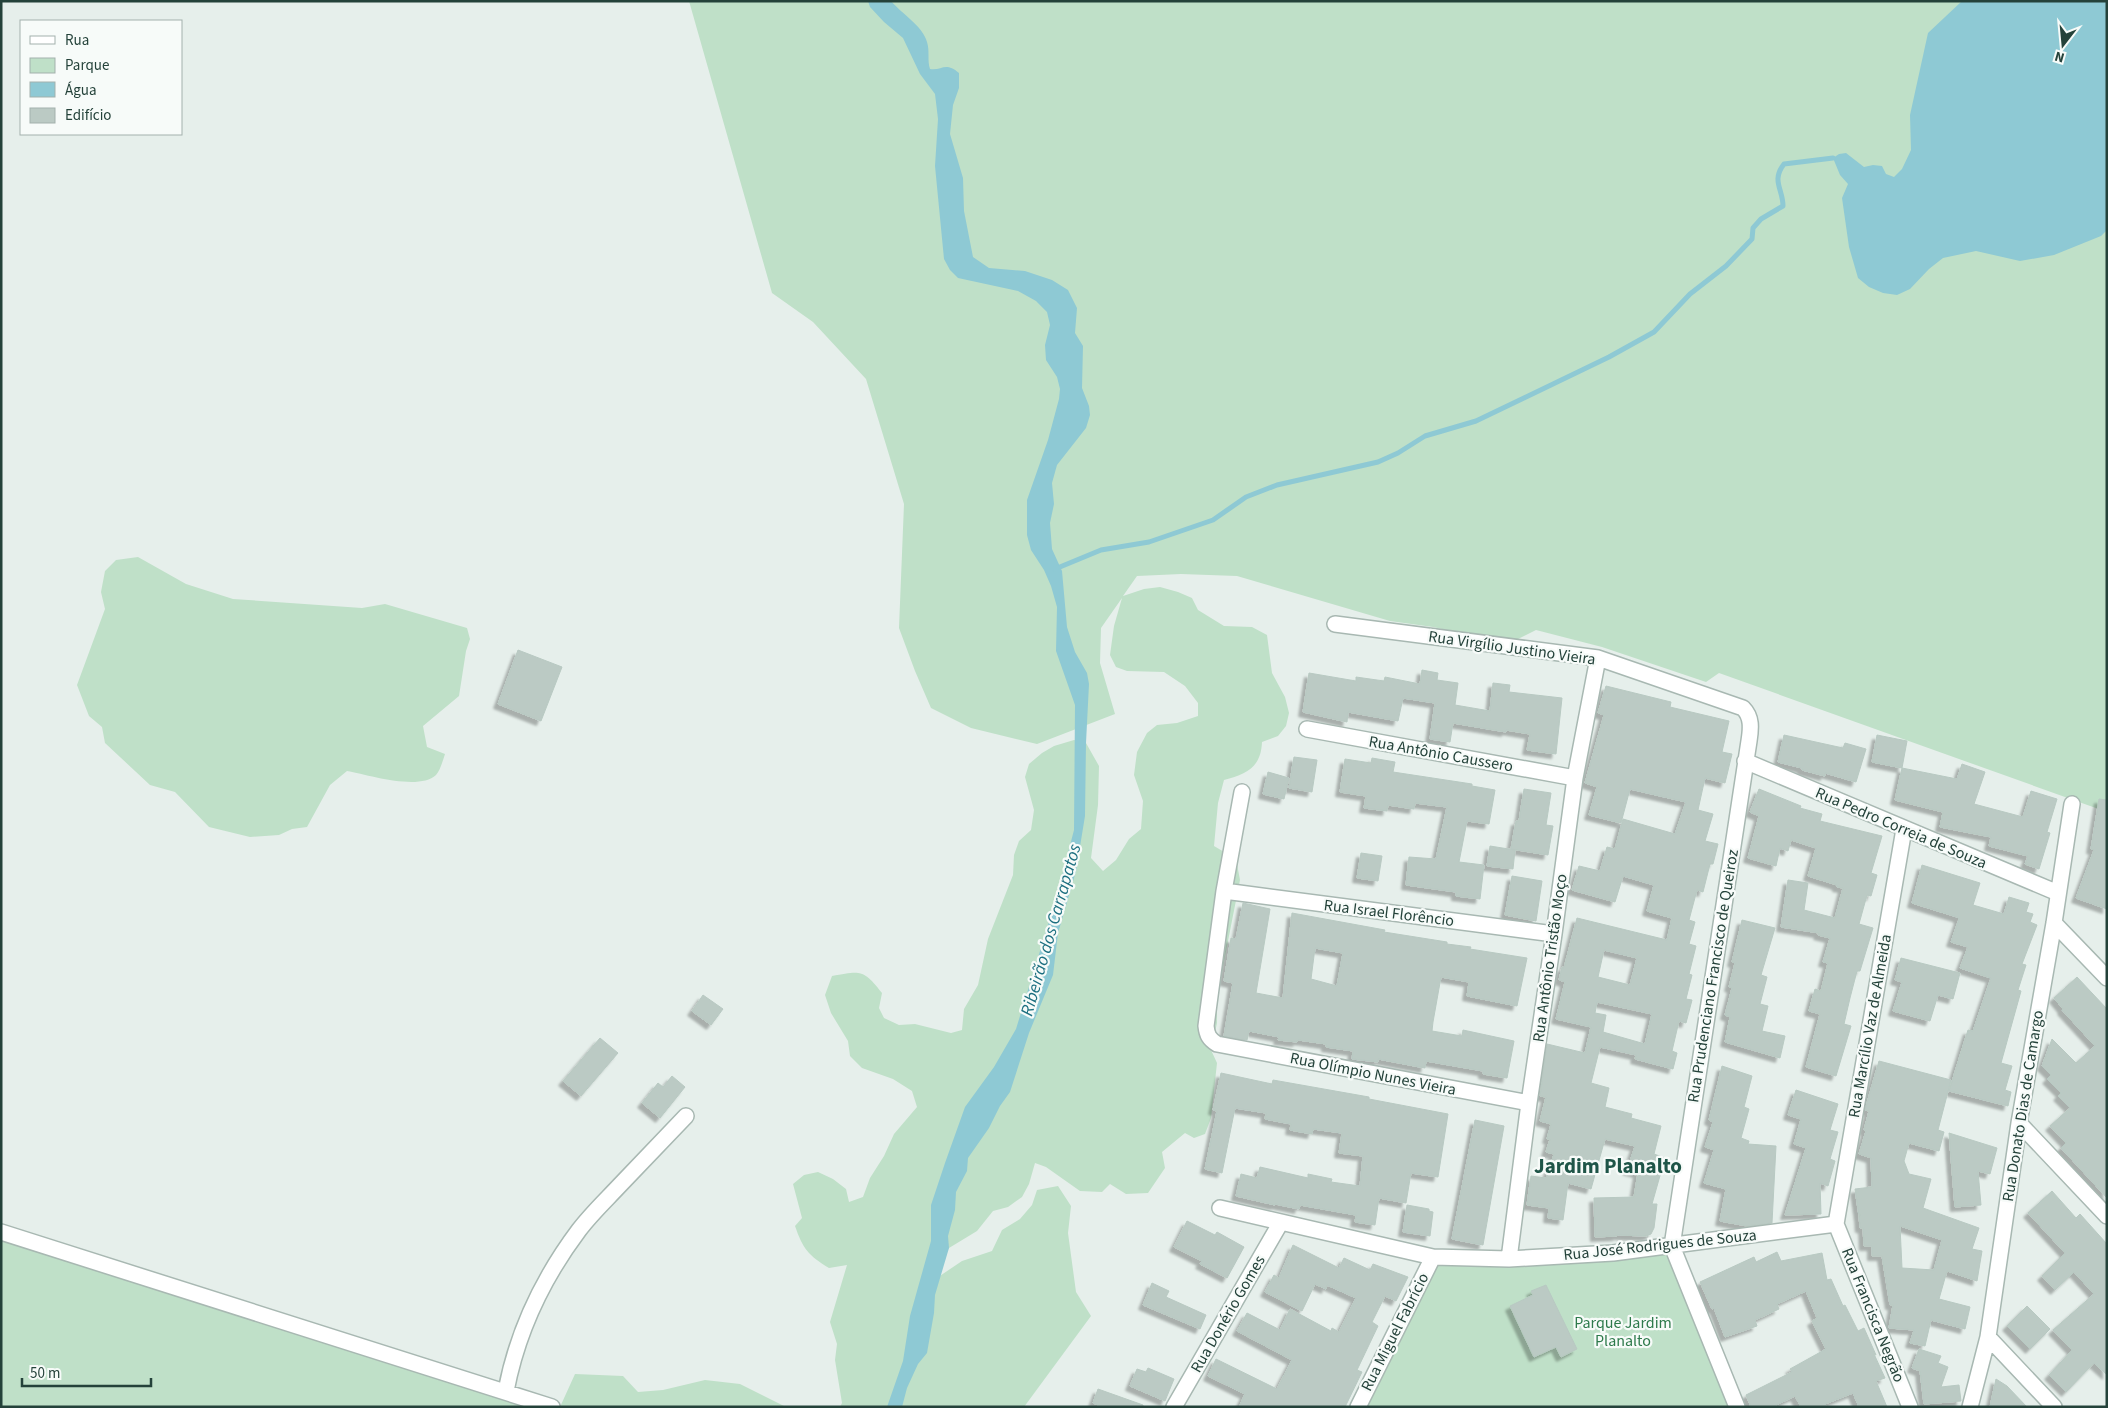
<svg xmlns="http://www.w3.org/2000/svg" width="2108" height="1408" font-family="'Source Sans 3',sans-serif">
<style>
.green{fill:#bfe0c8}
.water{fill:#8ec9d4}
.lines{fill:none;stroke-linecap:round;stroke-linejoin:round}
.stream{stroke:#8ec9d4;stroke-width:5}
.building{fill:#bbcac4;stroke:#b8c9c2;fill-rule:evenodd;filter:url(#shadow)}
.minor-casing{stroke:#a8b8b2;stroke-width:18}
.minor{stroke:#fff;stroke-width:15}
.labels{text-anchor:middle;dominant-baseline:central;stroke-width:4.5;stroke-linejoin:round;paint-order:stroke}
.street-label{font-size:16px;fill:#24423a;stroke:#f7fbf9}
.park-label{font-size:16px;fill:#2d7a4b;stroke:#f7fbf9}
.water-label{font-size:18px;font-style:italic;fill:#1c6f80;stroke:#f7fbf9}
.district-label{font-size:21px;font-weight:bold;fill:#1f5548;stroke:#f7fbf9}
</style>
<defs>
<filter id="shadow"><feDropShadow dx="-4.5" dy="4.5" stdDeviation="1" flood-color="#0004"/></filter>
</defs>
<rect width="100%" height="100%" fill="#e6efeb"/>
<!-- green -->
<path class="green" d="M689,1H2107V812L1719,673L1706,682L1602,647L1536,630L1518,639L1497,641L1433,627L1390,621L1237,576L1181,574L1137,576L1123,596L1144,589L1160,587L1178,592L1192,598L1198,610L1224,626L1252,627L1267,635L1272,673L1285,697L1289,713L1286,726L1278,736L1262,742C1261,768 1246,774 1224,780L1218,803L1214,846L1236,859L1240,880L1217,997V1023L1211,1050L1217,1063L1211,1118L1205,1134L1194,1138L1185,1133L1162,1152L1165,1168L1148,1193L1126,1194L1110,1184L1102,1192L1080,1191L1046,1167L1035,1163L1029,1184L1022,1197L1008,1207L993,1211L977,1231L949,1248L919,1290L962,1261L992,1251L1002,1230L1020,1219L1032,1205L1037,1190L1058,1186L1071,1206L1068,1233L1076,1292L1091,1316L1024,1407H840L842,1403L835,1360L837,1344L830,1322L847,1265L829,1268C808,1255 803,1249 795,1226L802,1218L793,1184L804,1175L818,1172L833,1179L846,1189L849,1202L863,1197L870,1178L884,1156L894,1134L917,1107L912,1091L893,1079L862,1068L850,1056L848,1041L831,1013L825,995L832,976C861,971 863,969 882,993L879,1008L884,1018L899,1025L915,1024L951,1033L962,1030L964,1009L978,985L988,939L1013,875L1014,855L1019,841L1031,830L1034,810L1025,777L1029,764L1042,753L1054,746L1074,740L1086,743L1099,766L1098,805L1091,858L1103,871L1116,860L1129,839L1141,829L1143,801L1134,775L1137,752L1147,733L1157,725L1177,723L1198,716V703L1185,686L1164,672L1127,671L1116,667L1110,655L1114,626L1122,598L1101,628L1100,663L1115,714L1037,744L971,728L931,708L915,671L899,628L904,504L866,379L813,322L772,293Z
M138,557L186,584L233,599L362,608L385,604L467,628L470,639L466,651L459,696L423,726L427,747L445,754C443,760 440,771 436,775C419,791 369,775 347,771L330,785L307,827L292,829L279,835L250,837L209,827L175,792L150,785L105,743L102,727L89,716L77,685L105,609L101,592L105,571L116,560Z
M1,1240L86,1265L525,1407H1Z
M1669,1250L1734,1407H1363L1435,1262Z
M575,1374L623,1376L638,1392L663,1390L705,1380L740,1384L786,1407H560Z"/>
<!-- water -->
<path class="water" d="M868,1H891C902,14 923,26 927,42C930,51 927,60 930,69C942,71 945,61 959,73V88L953,105L950,134L963,178L964,211L973,257L989,268L1025,271L1052,280L1068,290L1077,308L1075,333L1083,346L1082,388L1089,406L1090,415L1086,428L1057,465L1052,483L1054,504L1050,523L1052,549L1062,571L1067,627L1075,652L1087,673L1089,684L1086,743L1085,816L1076,871L1058,933L1053,975L1029,1033L1010,1092L1000,1106L989,1128L968,1158L967,1171L956,1192L955,1210L948,1236L949,1248L935,1295L934,1313L927,1353L918,1364L907,1388L902,1407H887L903,1361L910,1316L931,1241V1205L945,1163L965,1107L994,1067L1016,1029L1056,899L1074,830L1075,705L1056,651L1057,607L1051,586L1044,570L1031,550L1027,535V500L1048,440L1059,399L1060,389L1057,377L1046,360L1045,345L1050,325L1047,312L1036,301L1018,291L958,278L950,270L944,259L935,166L938,119L935,94L920,74L903,38L884,22L870,7Z
M1962,1H2107V230L2101,236L2054,255L2020,261L1976,251L1943,258L1929,269L1910,289L1897,295L1883,293L1869,287L1858,278L1849,247L1842,198L1848,184L1840,175L1833,158L1839,154L1846,153L1864,167L1873,165L1882,166L1886,174L1894,177L1902,169L1911,150L1910,115L1928,33Z"/>
<g class="lines">
<!-- stream -->
<path class="stream" d="M1055,569L1101,550L1149,542L1213,520L1246,497L1277,485L1378,462L1398,453L1425,436L1476,421L1609,357L1654,332L1690,294L1726,266L1752,239L1753,228L1761,219L1783,206C1783,189 1771,181 1784,164L1833,158"/>
</g>
<!-- building -->
<path class="building" d="M518,650L562,667L541,721L498,704Z
M1422,670L1438,673L1437,680L1458,683L1455,705L1490,711L1493,683L1510,685L1509,692L1562,698L1556,754L1527,750L1530,734L1506,730V732L1453,723L1450,742L1430,739L1435,703L1403,698L1398,721L1348,712L1347,722L1303,712L1309,673L1356,681V677L1384,681L1385,677L1420,684Z
M1606,686L1671,702L1670,707L1729,721L1722,752L1732,754L1725,783L1705,778L1698,810L1713,814L1705,841L1718,844L1713,864H1710L1703,892L1697,890L1689,920L1695,922L1689,944L1696,946L1689,974L1692,975L1686,999L1692,1000L1686,1023L1679,1021L1672,1051L1677,1053L1673,1069L1635,1059L1636,1055L1600,1047L1591,1083L1609,1088L1605,1107L1632,1114L1631,1118L1661,1126L1654,1154L1665,1158L1652,1204H1657L1654,1228L1651,1234L1646,1236L1617,1235V1236L1595,1237L1594,1198L1634,1197L1638,1173L1627,1170L1635,1146L1605,1139L1591,1189L1568,1183L1563,1220L1548,1218L1549,1208L1527,1205L1531,1176L1546,1178L1554,1154L1546,1152L1550,1139H1547L1551,1124L1540,1121L1546,1097L1540,1096L1547,1044L1585,1053L1591,1027L1556,1019L1565,982L1559,980L1562,967L1564,968L1577,918L1667,940L1672,918L1647,911L1654,885L1623,876L1615,902L1572,890L1579,866L1600,871L1607,847L1615,849L1623,819L1675,834L1686,802L1630,789L1621,823L1589,815L1597,787L1585,783L1604,715L1598,713ZM1604,950L1637,958L1630,985L1598,977ZM1597,1002L1652,1014L1645,1044L1603,1032L1606,1015L1595,1013Z
M1784,735L1843,748L1845,743L1866,749L1856,782L1825,773V776L1802,770V768L1778,762Z
M1877,735L1907,741L1902,768L1872,762Z
M1294,757L1317,760L1312,792L1289,788Z
M1372,758L1395,762L1393,772L1472,784V786L1495,790L1489,824L1467,821L1459,862L1484,865L1480,899L1456,896V892L1406,885L1409,857L1436,859L1447,807L1415,803L1414,809L1388,805L1387,811L1364,808L1366,796L1340,792L1345,759L1371,763Z
M1962,764L1985,772L1974,804L2023,817L2031,791L2057,799L2047,832L2050,833L2039,869L2025,864L2028,856L1989,846L1991,837L1940,827L1943,812L1895,800L1902,768L1957,779Z
M1268,772L1289,778L1284,799L1263,794Z
M1524,789L1551,793L1546,825L1553,826L1548,855L1511,849L1516,821H1519Z
M1759,789L1801,806L1800,808L1822,814L1820,821L1882,836L1871,873L1877,875L1871,896L1867,895L1859,924L1873,928L1860,971H1857L1850,998L1844,1024L1851,1026L1836,1076L1806,1067L1820,1014L1809,1011L1815,989L1821,991L1828,963L1823,962L1830,938L1818,935L1819,933L1781,927L1788,880L1808,883L1804,910L1835,918L1843,888L1837,887V885L1808,876L1816,848L1791,840L1788,851L1780,848L1776,866L1748,858L1759,816L1750,812Z
M2099,799L2107,800V909L2076,898L2094,850L2091,849Z
M1490,846L1515,850L1513,869L1487,866Z
M1361,853L1382,856L1378,881L1357,878Z
M1922,865L1980,883L1973,905L2004,914L2009,897L2029,903L2026,912L2033,914L2030,922L2037,925L2022,964L2026,965L2018,990L2021,991L2001,1063L2012,1066L2005,1090L2011,1092L2008,1106L1949,1091L1968,1030L1973,1031L1991,978L1960,968L1968,947L1951,942L1959,919L1957,917L1912,903Z
M1512,876L1542,881L1536,921L1505,915Z
M1243,903L1270,909L1256,993L1283,998L1292,913L1385,930L1384,932L1447,942V944L1471,947L1470,949L1527,958L1517,1006L1467,996L1469,982L1441,977L1433,1022L1432,1031L1462,1036L1463,1030L1514,1041L1507,1078L1483,1074V1071L1426,1061L1425,1068L1378,1059V1062L1352,1059L1353,1051L1326,1047V1044L1298,1040L1297,1042L1278,1040L1279,1037L1249,1031L1247,1040L1224,1036L1233,983L1224,981L1231,938L1236,939ZM1315,948L1343,953L1337,986L1311,979Z
M1742,920L1775,928L1761,975L1767,977L1760,1004L1768,1006L1762,1031L1785,1036L1780,1058L1725,1042L1730,1017L1725,1015L1732,988L1729,987L1735,963L1732,962Z
M1901,958L1960,973L1953,999L1938,995L1930,1021L1893,1011L1902,982L1895,980Z
M2077,977L2107,1009V1198L2061,1148L2066,1143L2050,1126L2070,1108L2058,1096L2061,1093L2047,1079L2051,1075L2042,1066L2052,1039L2076,1063L2095,1046L2062,1010L2063,1009L2054,998Z
M703,995L723,1009L711,1025L692,1011Z
M600,1038L618,1053L581,1096L563,1081Z
M1879,1061L1951,1080L1938,1130L1944,1132L1939,1151L1909,1143L1904,1161L1909,1174L1931,1179L1923,1208L1979,1228L1972,1249L1982,1251L1977,1281L1947,1271L1939,1299L1970,1307L1965,1329L1931,1320L1925,1346L1910,1343L1914,1330L1889,1328L1893,1305H1890L1882,1256H1872V1246H1864L1863,1228H1860L1859,1216L1861,1215L1859,1216L1855,1189L1872,1187L1871,1158L1859,1154L1866,1131L1864,1130L1869,1111L1865,1110ZM1900,1226L1942,1240L1934,1270L1902,1268Z
M1722,1066L1752,1076L1744,1107L1749,1109L1741,1138L1749,1141L1748,1144L1776,1146L1772,1223L1747,1226L1720,1221L1726,1189L1704,1183L1714,1150L1705,1147L1713,1122L1709,1120Z
M1221,1073L1272,1084L1273,1080L1369,1097V1099L1448,1114L1438,1177L1411,1173L1406,1203L1379,1198L1375,1225L1355,1222L1356,1215L1300,1205L1299,1209L1275,1204V1205L1236,1196L1241,1174L1257,1178L1260,1167L1308,1178V1174L1332,1179L1331,1182L1360,1186L1363,1156L1339,1153L1342,1133L1313,1129L1312,1134L1290,1130L1291,1124L1265,1119L1266,1113L1235,1108L1222,1173L1205,1169L1217,1111L1213,1110Z
M672,1076L685,1087L660,1118L642,1103L658,1083L663,1087Z
M1796,1090L1838,1104L1830,1130L1838,1132L1830,1159L1835,1161L1828,1186L1820,1183L1821,1214L1785,1215L1806,1148L1794,1144L1801,1119L1788,1115Z
M1475,1120L1504,1126L1483,1245L1452,1239Z
M1949,1133L1997,1148L1990,1174L1978,1171L1981,1205L1955,1207Z
M2052,1191L2076,1218L2080,1214L2107,1244V1375L2094,1363L2066,1392L2049,1375L2072,1350L2053,1330L2094,1294L2074,1272L2055,1290L2042,1276L2065,1253L2028,1213Z
M1407,1205L1429,1209V1211L1433,1212L1430,1236L1403,1232Z
M1187,1221L1215,1235L1217,1232L1244,1247L1227,1278L1200,1264L1202,1261L1174,1247Z
M1293,1245L1339,1268L1344,1258L1370,1270L1373,1264L1408,1277L1396,1301L1385,1296L1372,1322L1378,1326L1357,1370L1362,1372L1345,1407H1239L1245,1394L1208,1376L1216,1359L1277,1389L1292,1360L1237,1331L1247,1313L1280,1330L1290,1309L1331,1331L1332,1328L1339,1332L1356,1298L1327,1285L1326,1289L1315,1284L1302,1311L1265,1292L1274,1275L1279,1278Z
M1777,1252L1781,1261L1822,1253L1827,1280L1831,1279L1843,1306L1845,1305L1858,1331L1864,1328L1876,1355L1874,1354L1885,1378L1876,1381L1887,1407H1859L1853,1393L1825,1404L1827,1407H1801L1795,1396L1772,1407H1751L1746,1395L1792,1372L1790,1369L1826,1349L1812,1321L1817,1318L1806,1291L1777,1304L1779,1309L1755,1320L1757,1326L1725,1337L1714,1308L1712,1309L1700,1282L1754,1257L1756,1262Z
M1152,1283L1169,1291L1166,1297L1206,1315L1200,1329L1143,1305Z
M1546,1285L1577,1349L1561,1357L1556,1347L1534,1357L1510,1306L1533,1295L1531,1291Z
M2027,1306L2050,1329L2030,1349L2007,1326Z
M1919,1349L1941,1356L1938,1363L1948,1367L1941,1387L1959,1385L1961,1401L1924,1404L1920,1371L1912,1368Z
M1148,1368L1174,1379L1165,1401L1130,1386L1137,1369L1146,1372Z
M1996,1379L2007,1386L2027,1407H1990Z
M1098,1389L1143,1405V1407H1103L1093,1403Z"/>
<g class="lines">
<!-- minor casing -->
<g class="minor-casing">
<path id="minor" d="M1335,624L1598,658L1743,708C1752,717 1751,728 1749,741L1672,1246L1737,1407
M1307,729L1575,778
M1745,761L2058,893
M1242,792L1224,891L1206,1026C1207,1035 1209,1039 1217,1044L1529,1103
M1224,891L1554,934
M2054,923L2107,978
M2019,1123L2107,1216
M1220,1208L1433,1257L1509,1259L1613,1253L1836,1224
M1836,1224L1904,829
M1836,1224L1910,1407
M1,1232L552,1407
M1509,1259L1529,1103L1554,934L1575,778L1598,658
M1988,1337L2054,1407
M506,1391C517,1333 543,1278 579,1230C591,1214 606,1200 620,1185C642,1162 664,1139 686,1116
M1174,1407L1281,1222
M1358,1407L1433,1257
M1970,1407L1988,1337L2019,1123L2054,923L2072,804"/>
</g>
<!-- minor -->
<use href="#minor" class="minor"/>
</g>
<g class="labels">
<!-- street labels -->
<g class="street-label">
<text transform="translate(1512 648) rotate(8)">Rua Virgílio Justino Vieira</text>
<text transform="translate(1441 754) rotate(10)">Rua Antônio Caussero</text>
<text transform="translate(1901 828) rotate(23)">Rua Pedro Correia de Souza</text>
<text transform="translate(1389 913) rotate(7)">Rua Israel Florêncio</text>
<text transform="translate(1550 958) rotate(-82)">Rua Antônio Tristão Moço</text>
<text transform="translate(1713 976) rotate(-81)">Rua Prudenciano Francisco de Queiroz</text>
<text transform="translate(1870 1026) rotate(-80)">Rua Marcílio Vaz de Almeida</text>
<text transform="translate(1373 1074) rotate(11)">Rua Olímpio Nunes Vieira</text>
<text transform="translate(2023 1106) rotate(-81)">Rua Donato Dias de Camargo</text>
<text transform="translate(1660 1245) rotate(-6)">Rua José Rodrigues de Souza</text>
<text transform="translate(1228 1314) rotate(-60)">Rua Donério Gomes</text>
<text transform="translate(1873 1315) rotate(68)">Rua Francisca Negrão</text>
<text transform="translate(1395 1332) rotate(-63)">Rua Miguel Fabrício</text>
</g>
<!-- park labels -->
<g class="park-label">
<text x="1623" y="1323">Parque Jardim<tspan x="1623" dy="18">Planalto</tspan></text>
</g>
<!-- water labels -->
<g class="water-label">
<text transform="translate(1051 930) rotate(-74)">Ribeirão dos Carrapatos</text>
</g>
<!-- district labels -->
<g class="district-label">
<text x="1608" y="1166">Jardim Planalto</text>
</g>
</g>
<!-- border -->
<rect width="2108" height="1408" fill="none" stroke="#24423a" stroke-width="5"/>
<!-- legend -->
<rect x="20" y="20" width="162" height="115" fill="#f7fbf9" stroke="#a3b1ad"/>
<rect x="30" y="36" width="25" height="8" fill="#ffffff" stroke="#a3b1ad"/>
<text x="65" y="45" font-size="15" fill="#24423a">Rua</text>
<rect x="30" y="58" width="25" height="15" fill="#bfe0c8" stroke="#a3b1ad"/>
<text x="65" y="70" font-size="15" fill="#24423a">Parque</text>
<rect x="30" y="82" width="25" height="15" fill="#8ec9d4" stroke="#a3b1ad"/>
<text x="65" y="95" font-size="15" fill="#24423a">Água</text>
<rect x="30" y="108" width="25" height="15" fill="#bbcac4" stroke="#a3b1ad"/>
<text x="65" y="120" font-size="15" fill="#24423a">Edifício</text>
<!-- north arrow -->
<g transform="translate(2063 45) rotate(196)" stroke="#f7fbf9" stroke-width="4" paint-order="stroke">
<path d="M0-4L9 19L0 12L-9 19Z" fill="#24423a"/>
<text y="-8" font-size="14" font-weight="bold" text-anchor="middle" fill="#24423a">N</text>
</g>
<!-- scale -->
<path d="M22 1378v8h129v-8" fill="none" stroke="#24423a" stroke-width="2.5"/>
<text x="30" y="1378" font-size="15" fill="#24423a" stroke="#f7fbf9" stroke-width="4" paint-order="stroke">50 m</text>
</svg>
